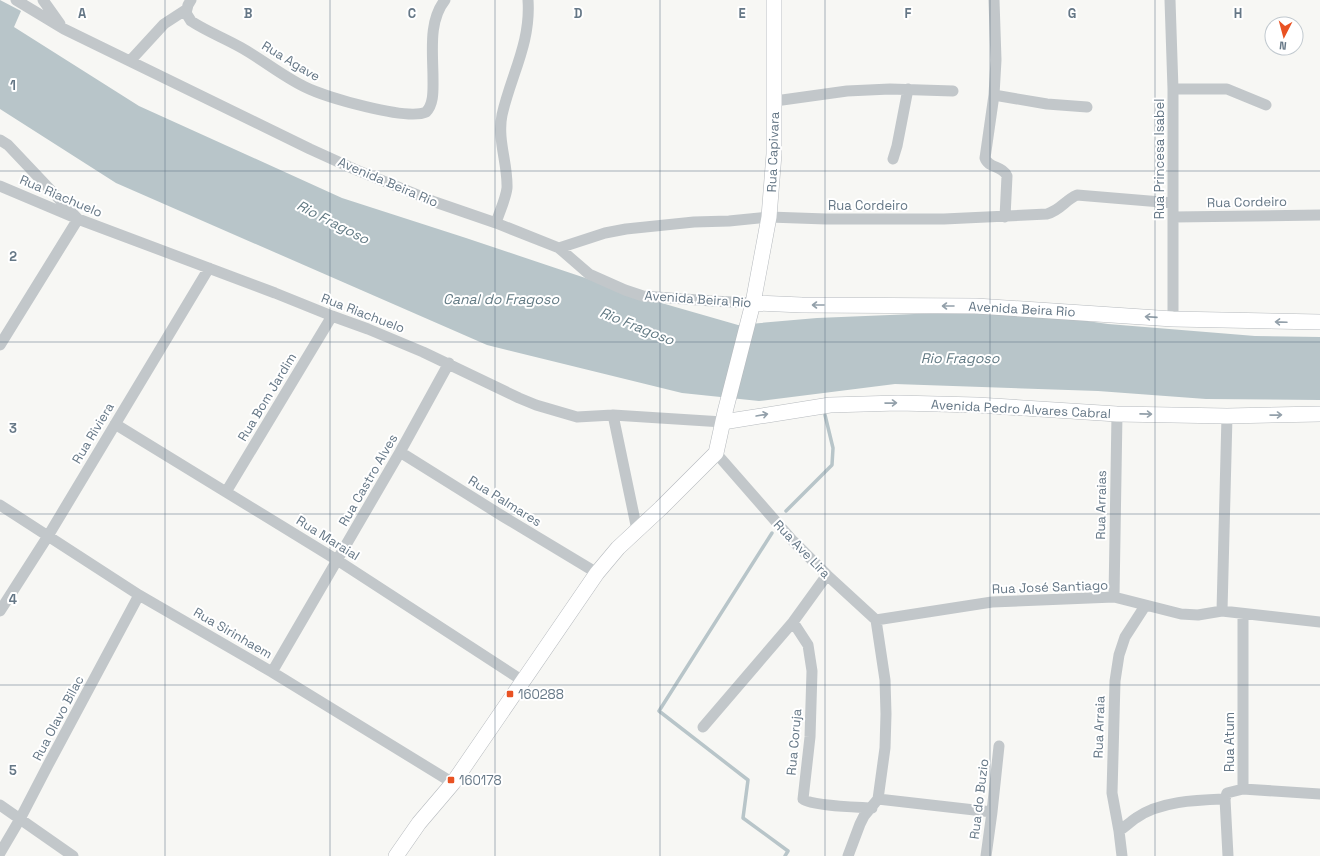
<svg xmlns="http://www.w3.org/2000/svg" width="1320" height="856" font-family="'Space Grotesk',sans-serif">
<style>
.water{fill:#b8c5c9}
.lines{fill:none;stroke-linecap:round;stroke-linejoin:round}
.stream{stroke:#b8c5c9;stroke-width:3.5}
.major-casing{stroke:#b6babe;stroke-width:16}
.minor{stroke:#c2c7ca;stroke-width:11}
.major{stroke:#fff;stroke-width:15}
.oneway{stroke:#93a0aa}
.grid{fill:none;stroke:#657786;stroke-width:1;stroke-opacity:0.55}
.poi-dot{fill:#e95223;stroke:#fff;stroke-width:1.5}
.labels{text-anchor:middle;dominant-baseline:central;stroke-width:4;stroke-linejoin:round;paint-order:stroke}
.street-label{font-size:13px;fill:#657786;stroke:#fff}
.poi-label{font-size:13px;fill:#657786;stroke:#fff;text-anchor:start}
.water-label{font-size:14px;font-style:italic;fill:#617983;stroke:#fff}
.grid-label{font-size:13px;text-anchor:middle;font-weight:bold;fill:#657786;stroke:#fff;stroke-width:4;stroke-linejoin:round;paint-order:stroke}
</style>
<rect width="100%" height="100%" fill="#f7f7f4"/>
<!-- water -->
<path class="water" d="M0,0L21,11L14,27L139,106L342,198L466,238L651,300L738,325L817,318L1011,310L1108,324L1255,336L1320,337V400L1206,399L1098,391L895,384L759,401L682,393L487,345L116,183L0,109Z"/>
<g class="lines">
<!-- stream -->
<path class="stream" d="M786,511L832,465L833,448L825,415
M772,533L659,711L748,780L743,818L788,851L785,856"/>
<!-- major casing -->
<g class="major-casing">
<path id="major" d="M753,303L802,305L976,306L1173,319L1320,322
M723,422L830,405L898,403L977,405L1117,414L1227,416L1320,414
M396,856L419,823L453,783L597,573L618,548L661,508L716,453L725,412L753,303L769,217L774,154V0"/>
</g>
<!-- minor -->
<path class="minor" d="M16,0L64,29L310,149L354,169L435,202L496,223L559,248L589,274L625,290L643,296L712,301L753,303
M43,0L60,24
M191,0L188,5L186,13L191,21C206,31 224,38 240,47C262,59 282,76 305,87C325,97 407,121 426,112C434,104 433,90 433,79C433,53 428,21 445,0
M994,0L996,60L994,95L985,158C988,168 1003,166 1007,176L1005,217
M1170,0L1173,89V319
M130,61L164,24L187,9
M1173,89H1227L1266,105
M994,95L1047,104L1087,107
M775,101L847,91L890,89L953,91
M0,140L8,145L78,219L0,345
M893,159L897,146L908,89
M0,186L78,219L275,293L332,316L368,329L423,352L519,398L536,405L577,417L613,415L723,422
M1174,217L1320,215
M496,223C499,213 506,198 507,188C508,164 497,140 502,115C511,75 531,43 528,0
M559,248L605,233L626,229L694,222L729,221L769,217L826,219H944L1047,214C1061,210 1065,200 1077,195L1173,203
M613,415L637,530
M115,424L337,560L523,681
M400,452L504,517L597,573
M716,453L793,541L827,575L876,620L885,680L886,714L885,748L878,799L864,816L860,824L848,856
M226,492L332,316
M0,505L139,595L272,672L453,783
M1114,597L1117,414
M0,611L48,536L209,268
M1222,611L1227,416
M1243,614V789
M876,620L992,602L1114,597L1181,614L1198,615L1222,611L1320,622
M793,622L808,645L812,671L810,737L803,799C812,806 858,807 872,808
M272,672L400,452L449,363
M703,727L793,622L827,575
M878,799L992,812
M0,805L73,856
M1119,831C1125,827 1130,822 1136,818C1160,801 1197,800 1225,799
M0,853L20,819L48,765L139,595
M986,856L992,812L999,746
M1122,856L1119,831L1112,793L1115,681L1119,655L1125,637L1145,606
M1228,856L1225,799L1227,793L1243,789L1320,794"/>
<!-- major -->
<use href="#major" class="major"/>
</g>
<!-- one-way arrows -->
<defs><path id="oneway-shaft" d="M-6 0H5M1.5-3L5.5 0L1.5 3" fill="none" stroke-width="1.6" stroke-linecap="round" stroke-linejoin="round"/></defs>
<g class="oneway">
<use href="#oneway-shaft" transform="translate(818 305) rotate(-180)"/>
<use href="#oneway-shaft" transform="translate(948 306) rotate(-180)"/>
<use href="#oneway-shaft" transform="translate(1151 317) rotate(-176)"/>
<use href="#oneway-shaft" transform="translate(1281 322) rotate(-178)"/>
<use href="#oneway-shaft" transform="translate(891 403) rotate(-1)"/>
<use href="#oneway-shaft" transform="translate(1146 414) rotate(1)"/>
<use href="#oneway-shaft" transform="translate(762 415) rotate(-10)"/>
<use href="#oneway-shaft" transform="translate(1276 415) rotate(-1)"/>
</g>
<!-- grid -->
<path class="grid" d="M165,0V856M330,0V856M495,0V856M660,0V856M825,0V856M990,0V856M1155,0V856M0,171H1320M0,342H1320M0,514H1320M0,685H1320"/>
<!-- markers -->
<g class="poi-dot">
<rect x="506" y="690" width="8" height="8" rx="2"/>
<rect x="447" y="776" width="8" height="8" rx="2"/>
</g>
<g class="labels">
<!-- street labels -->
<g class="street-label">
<text transform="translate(291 61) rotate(31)">Rua Agave</text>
<text transform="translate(773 152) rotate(-88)">Rua Capivara</text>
<text transform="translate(1159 159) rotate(-90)">Rua Princesa Isabel</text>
<text transform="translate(388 182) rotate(23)">Avenida Beira Rio</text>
<text transform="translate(61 196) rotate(23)">Rua Riachuelo</text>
<text transform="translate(1247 202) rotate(-1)">Rua Cordeiro</text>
<text x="868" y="205">Rua Cordeiro</text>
<text transform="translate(698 299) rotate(4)">Avenida Beira Rio</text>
<text transform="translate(1022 309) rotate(3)">Avenida Beira Rio</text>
<text transform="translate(363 313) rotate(21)">Rua Riachuelo</text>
<text transform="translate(267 397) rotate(-59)">Rua Bom Jardim</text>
<text transform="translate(1021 409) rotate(3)">Avenida Pedro Alvares Cabral</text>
<text transform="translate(93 433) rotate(-59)">Rua Riviera</text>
<text transform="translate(368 480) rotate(-60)">Rua Castro Alves</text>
<text transform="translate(505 501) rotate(32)">Rua Palmares</text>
<text transform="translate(1101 505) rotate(-89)">Rua Arraias</text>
<text transform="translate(328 538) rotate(32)">Rua Maraial</text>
<text transform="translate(802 549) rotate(46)">Rua Ave Lira</text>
<text transform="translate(1050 587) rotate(-2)">Rua José Santiago</text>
<text transform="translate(233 633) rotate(30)">Rua Sirinhaem</text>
<text transform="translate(58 718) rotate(-62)">Rua Olavo Bilac</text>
<text transform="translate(1099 727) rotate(-88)">Rua Arraia</text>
<text transform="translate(794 742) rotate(-85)">Rua Coruja</text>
<text transform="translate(1229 742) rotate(-90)">Rua Atum</text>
<text transform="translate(979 799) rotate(-83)">Rua do Buzio</text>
</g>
<!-- poi labels -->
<g class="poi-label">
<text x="518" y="694">160288</text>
<text x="459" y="780">160178</text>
</g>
<!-- water labels -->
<g class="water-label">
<text transform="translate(333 222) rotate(27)">Rio Fragoso</text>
<text x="501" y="299">Canal do Fragoso</text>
<text transform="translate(637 326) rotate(22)">Rio Fragoso</text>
<text x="960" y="358">Rio Fragoso</text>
</g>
</g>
<g class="grid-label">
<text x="82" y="18">A</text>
<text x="248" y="18">B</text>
<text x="412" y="18">C</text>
<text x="578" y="18">D</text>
<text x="742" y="18">E</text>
<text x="908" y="18">F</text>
<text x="1072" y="18">G</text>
<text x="1238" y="18">H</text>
<text x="13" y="90">1</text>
<text x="13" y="261">2</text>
<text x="13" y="433">3</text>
<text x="13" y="604">4</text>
<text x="13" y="775">5</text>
</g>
<!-- north arrow -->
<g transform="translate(1284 36) rotate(186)"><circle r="19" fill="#ffffff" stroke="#c1c9cf"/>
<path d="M0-3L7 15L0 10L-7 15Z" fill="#e95223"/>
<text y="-6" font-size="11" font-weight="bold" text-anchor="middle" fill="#657786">N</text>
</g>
</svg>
